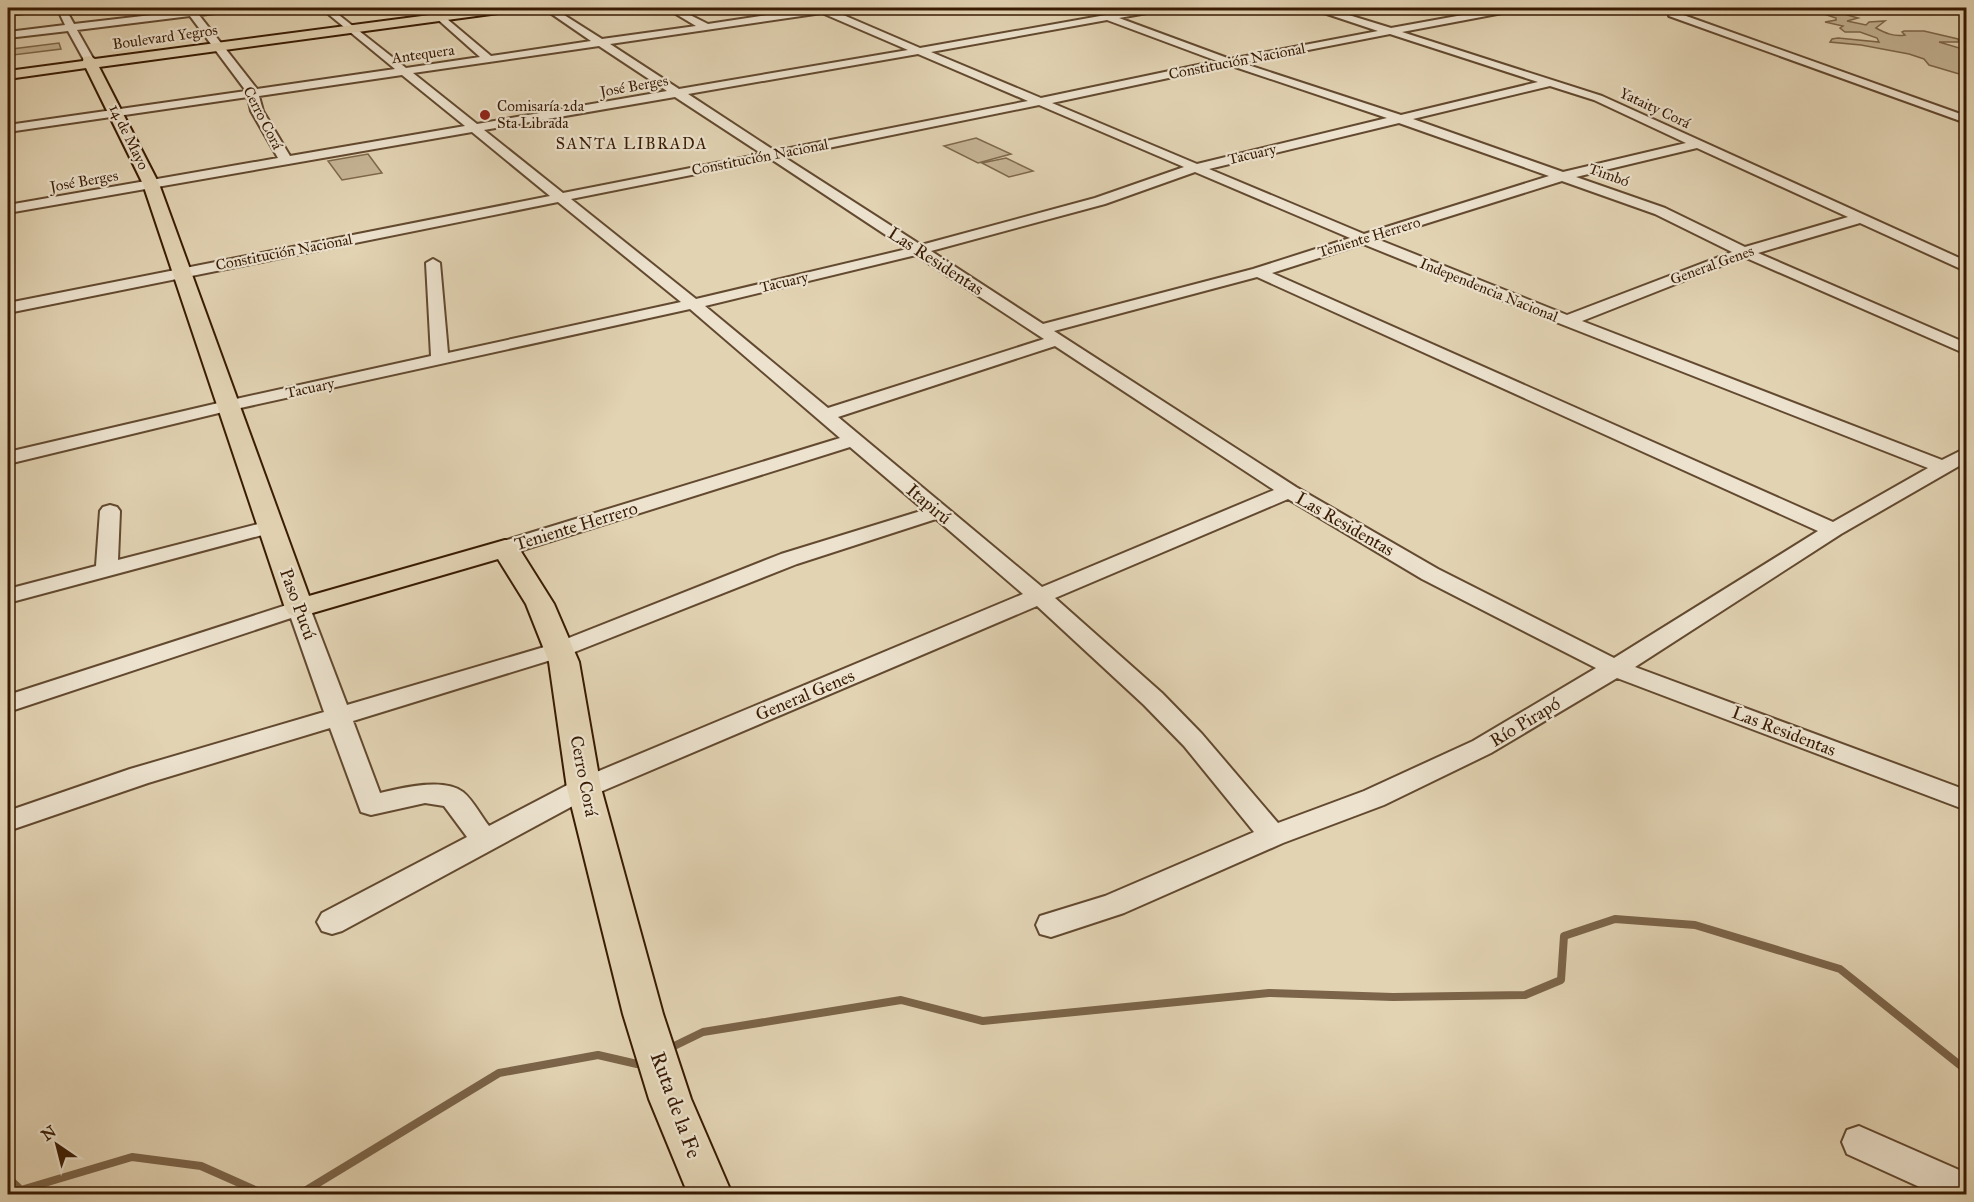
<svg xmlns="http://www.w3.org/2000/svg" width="1974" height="1202" font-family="'IM FELL Great Primer',serif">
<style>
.green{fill:#c5b495;stroke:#7e684c;stroke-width:1.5}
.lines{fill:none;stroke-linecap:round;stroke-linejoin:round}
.stream{stroke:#7b6449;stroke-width:8}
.minor-casing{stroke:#62492f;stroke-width:4}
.major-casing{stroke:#381b03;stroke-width:4}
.minor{fill:#ece2ce;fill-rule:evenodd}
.major{fill:#e2d3b3;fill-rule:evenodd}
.poi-dot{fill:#8f2418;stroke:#ece2ce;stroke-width:2}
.labels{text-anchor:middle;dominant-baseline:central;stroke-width:4.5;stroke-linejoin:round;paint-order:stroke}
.far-street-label{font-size:15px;fill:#381b03;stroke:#ece2ce}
.far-poi-label{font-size:15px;fill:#381b03;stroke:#ece2ce;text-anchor:start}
.far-neighbourhood-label{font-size:16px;letter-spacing:1.5px;fill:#381b03;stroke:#ece2ce}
.street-label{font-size:18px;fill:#381b03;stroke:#ece2ce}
.near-street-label{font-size:21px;fill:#381b03;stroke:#ece2ce}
</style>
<rect width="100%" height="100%" fill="#e2d3b3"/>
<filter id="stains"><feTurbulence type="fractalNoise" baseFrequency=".00333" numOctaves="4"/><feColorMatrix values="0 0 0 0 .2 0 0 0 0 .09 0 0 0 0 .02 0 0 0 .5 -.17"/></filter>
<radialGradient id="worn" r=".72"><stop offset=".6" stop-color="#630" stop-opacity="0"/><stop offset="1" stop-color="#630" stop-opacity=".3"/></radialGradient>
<!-- green -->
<path class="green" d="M1843,11L1851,12L1847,15L1858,18L1847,21L1866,25L1869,22L1885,21L1876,28C1885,33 1894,37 1905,35L1902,32L1904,31H1924L1958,39L1959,42H1939L1966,50V76L1929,65L1924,59L1909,54L1861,45L1830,42L1832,39L1838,38L1879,42L1877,38L1860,32H1845L1840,28L1843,26L1825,22L1836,20V18L1818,12L1837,13Z
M59,43L61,49L13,55L12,49Z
M976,138L1011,154L978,163L944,146Z
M368,154L382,173L342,180L328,161Z
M1006,158L1033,171L1009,177L982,163Z"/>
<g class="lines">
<!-- stream -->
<path class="stream" d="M668,1049L703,1032L901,1000L983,1021L1269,993L1393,997L1525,995L1561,980L1564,936L1615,919L1695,925L1840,969L1966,1070
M8,1178L21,1190L132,1157L201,1166L264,1194
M300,1194L499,1073L598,1055L637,1064L646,1060"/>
<!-- minor casing -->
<g class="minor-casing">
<path id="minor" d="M22,8H47L42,11L8,15V9Z
M57,8H65L74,24L186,11L185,8H193L195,10L237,8L233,11L199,15L257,89L395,69L321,8H330L406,68L480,57L425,8H434L491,56L591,41L543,8H553L602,39L696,26L666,8H676L708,24L814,8H836L834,11L920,48L1145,8H1162L1158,11L1119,18L1230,59L1378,31L1315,10L1314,8H1326L1391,28L1501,8H1517L1513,11L1402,32L1602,96L1966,261V270L1961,269L1860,223L1758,253L1966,343V354L1744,257L1582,321L1942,460L1966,448V462L1841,534L1635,667L1966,790V810L1617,678L1491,753L1384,805L1283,843L1124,913L1051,937L1040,934L1036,925L1040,916L1105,896L1254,832L1184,746L1144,705L1037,606L593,795L342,931L332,934L322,931L317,922L322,913L467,837L444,806L425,803L371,815L361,812L330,728L148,783L8,831V811L130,769L324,712L291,618L8,712V695L299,601L307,603L310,608L347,705L551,645L781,554L924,510L850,447L513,553L505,554L497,553L494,548L497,543L840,438L690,309L227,411L8,464V452L227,401L431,356L426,263L433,259L440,263L448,353L681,302L558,202L8,313V303L550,196L472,132L8,213V205L278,158L251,111L248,97L8,132V125L246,91L190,16L77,30L94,60L89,63L84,60L68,31L8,38V32L65,25ZM822,13L908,50L679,89L610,44ZM1107,20L1217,61L1041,98L931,52ZM1390,34L1538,82L1401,115L1242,63ZM599,46L667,91L477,124L413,73ZM918,54L1028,101L775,151L688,94ZM1229,65L1387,118L1197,164L1052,103ZM402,75L465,126L290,156L263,111L259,96ZM1550,86L1594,100L1686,143L1563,172L1413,119ZM675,97L762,154L563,193L484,130ZM1039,105L1184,167L1095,198L921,245L784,157ZM1399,123L1549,176L1364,234L1209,169ZM1697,148L1848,217L1745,247L1665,208L1576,177ZM771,159L907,249L696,299L571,199ZM1195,172L1350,238L1253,269L1043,324L931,251L1105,204ZM1562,181L1655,214L1732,252L1567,315L1377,239ZM1363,244L1561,324L1928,468L1833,522L1272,273ZM916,255L1044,339L828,408L705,306ZM1257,277L1818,531L1614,658L1438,569L1296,487L1054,331ZM1055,346L1274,490L1042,587L838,417ZM1288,499L1422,579L1596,668L1473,741L1364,791L1278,823L1202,734L1162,693L1055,598ZM936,519L1023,594L575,781L489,826C481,816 473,800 463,792C444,777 401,788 380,793L353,721L567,655L797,564Z
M1614,8H1966V13L1619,11Z
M1669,12H1675L1966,116V123L1669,16Z
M110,505L117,507L120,511L118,560L270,521L277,523L280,527L277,531L8,603V589L96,566L100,511L103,507Z
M1859,1126L1966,1173V1194H1935L1847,1154L1842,1142L1847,1130Z"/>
</g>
<!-- major casing -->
<g class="major-casing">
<path id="major" d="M483,8H512L506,12L99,67L159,184L309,596L505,540L515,542L554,604L579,662L601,788L663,1014L691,1099L732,1194H688L649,1099L623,1014L567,788L549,662L526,604L498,559L309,614L299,617L289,614L285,608L143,184L86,68L8,79V71L83,61L84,57L89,56L95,59Z"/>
</g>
<!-- minor -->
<use href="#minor" class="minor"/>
<!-- major -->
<use href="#major" class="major"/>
</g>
<!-- markers -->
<circle class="poi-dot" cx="485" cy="115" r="6"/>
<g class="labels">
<!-- far-street labels -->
<g class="far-street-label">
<text transform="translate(165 37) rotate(-8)">Boulevard Yegros</text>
<text transform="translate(423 54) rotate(-8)">Antequera</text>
<text transform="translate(1237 61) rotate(-11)">Constitución Nacional</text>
<text transform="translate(634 86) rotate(-10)">José Berges</text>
<text transform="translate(1655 108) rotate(25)">Yataity Corá</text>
<text transform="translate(263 118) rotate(63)">Cerro Corá</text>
<text transform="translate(129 137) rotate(64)">14 de Mayo</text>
<text transform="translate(1252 154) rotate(-13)">Tacuary</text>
<text transform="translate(760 157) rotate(-11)">Constitución Nacional</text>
<text transform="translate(1609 175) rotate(20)">Timbó</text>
<text transform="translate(84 181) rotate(-10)">José Berges</text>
<text transform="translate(1369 237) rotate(-17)">Teniente Herrero</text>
<text transform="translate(284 252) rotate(-11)">Constitución Nacional</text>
<text transform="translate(1712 265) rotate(-20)">General Genes</text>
<text transform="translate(784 282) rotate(-13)">Tacuary</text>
<text transform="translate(1489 290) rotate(22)">Independencia Nacional</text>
<text transform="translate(310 388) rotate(-12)">Tacuary</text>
</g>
<!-- far-poi labels -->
<g class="far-poi-label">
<text x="497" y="106">Comisaría 2da<tspan x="497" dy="17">Sta Librada</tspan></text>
</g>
<!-- far-neighbourhood labels -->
<g class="far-neighbourhood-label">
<text x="632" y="143">SANTA LIBRADA</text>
</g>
<!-- street labels -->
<g class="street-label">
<text transform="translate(936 261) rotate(33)">Las Residentas</text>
<text transform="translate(929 504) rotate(40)">Itapirú</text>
<text transform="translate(1345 524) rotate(30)">Las Residentas</text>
<text transform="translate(576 526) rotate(-17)">Teniente Herrero</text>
<text transform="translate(298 604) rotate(70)">Paso Pucú</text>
<text transform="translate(805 695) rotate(-23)">General Genes</text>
<text transform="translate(1525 722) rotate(-31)">Río Pirapó</text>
<text transform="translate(1784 731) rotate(21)">Las Residentas</text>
<text transform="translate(584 776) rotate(79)">Cerro Corá</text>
</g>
<!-- near-street labels -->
<g class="near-street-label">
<text transform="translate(676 1105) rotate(70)">Ruta de la Fe</text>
</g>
</g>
<!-- margin -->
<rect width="1974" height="1202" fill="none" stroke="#e2d3b3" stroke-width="30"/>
<rect x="9" y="9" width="1956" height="1184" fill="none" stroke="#381b03" stroke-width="3"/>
<rect x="15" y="15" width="1944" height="1172" fill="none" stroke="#381b03" stroke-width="1.5"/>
<!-- north arrow -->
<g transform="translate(57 1145) rotate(325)" stroke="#ece2ce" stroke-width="4.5" paint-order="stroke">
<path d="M0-4.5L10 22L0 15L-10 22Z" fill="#381b03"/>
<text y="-9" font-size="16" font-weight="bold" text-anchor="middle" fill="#381b03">N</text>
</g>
<rect width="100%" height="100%" filter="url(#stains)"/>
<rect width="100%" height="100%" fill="url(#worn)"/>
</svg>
